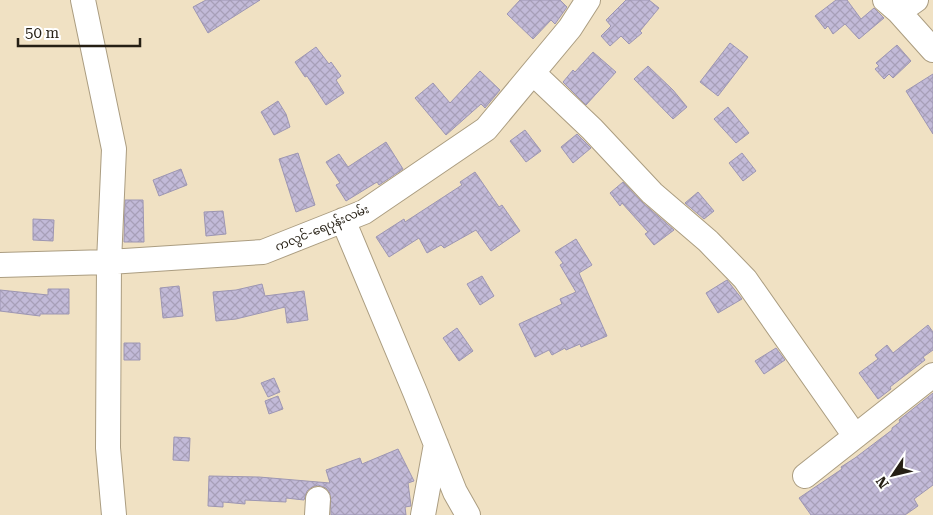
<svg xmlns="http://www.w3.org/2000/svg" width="933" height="515" font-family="'Roboto Serif','Noto Sans Myanmar',serif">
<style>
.building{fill:url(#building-cross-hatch);stroke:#9d96b2}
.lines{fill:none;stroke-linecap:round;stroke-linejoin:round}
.minor-casing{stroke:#ab9d81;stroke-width:26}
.minor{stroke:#fff;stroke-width:24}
.labels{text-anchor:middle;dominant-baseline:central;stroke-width:5;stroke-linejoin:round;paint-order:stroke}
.street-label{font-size:12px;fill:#251f14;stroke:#fff}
</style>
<defs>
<pattern id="building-cross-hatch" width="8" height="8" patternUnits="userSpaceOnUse" patternTransform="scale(1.25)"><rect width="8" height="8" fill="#c2bad8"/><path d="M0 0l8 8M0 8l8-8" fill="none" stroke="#a79fb8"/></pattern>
</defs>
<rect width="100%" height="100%" fill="#f0e1c3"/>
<!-- building -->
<path class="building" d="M206,0H260L208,33L193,7Z
M520,0H560L567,7L555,24L551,20L533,39L507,14Z
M626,0H649L659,8L640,31L642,33L629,44L621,36L610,46L601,36L611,26L606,20Z
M836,0H847L861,19L874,8L884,18L859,39L845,24L833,34L828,26L825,29L815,16Z
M730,43L748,57L718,96L700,82Z
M897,45L911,61L893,78L889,74L884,79L875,69L879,66L876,63Z
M316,47L329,64L331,62L341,76L336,80L344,93L326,105L307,76L305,77L295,62Z
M593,52L616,72L586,105L563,82L573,70L575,72Z
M648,66L673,90L687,107L673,119L634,79Z
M480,71L500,90L485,108L481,104L446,135L415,98L433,83L450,103Z
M933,74V134L906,91Z
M278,101L286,114L290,127L274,135L261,112Z
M728,107L749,133L736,143L714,119Z
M525,130L541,151L526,162L510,141Z
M577,134L591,148L573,163L561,147Z
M386,142L403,169L379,185L377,182L346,201L336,185L340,183L326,162L339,154L348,167Z
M298,153L315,205L296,212L279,159Z
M742,153L756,171L743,181L729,163Z
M181,169L187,185L159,196L153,180Z
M475,172L499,207L502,205L520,231L491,251L476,230L444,248L441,245L427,253L419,238L389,257L376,237L404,219L405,222L462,185L460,182Z
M623,182L643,203L674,230L654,245L645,234L648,232L622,203L620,206L610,193Z
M698,192L714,211L704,219L685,203Z
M125,200H143L144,242H124Z
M223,211L226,234L206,236L204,212Z
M33,219L54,220L53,241L33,240Z
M576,239L592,265L579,273L607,336L581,347L580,344L566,350L565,348L552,355L549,350L535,357L519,324L562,304L560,299L576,292L560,265L563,263L555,252Z
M482,276L494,296L480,305L467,284Z
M727,280L742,299L718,313L706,293Z
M262,284L265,296L304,291L308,320L287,323L285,307L236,319L216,321L213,292L236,290Z
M179,286L183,316L163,318L160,288Z
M48,289H69V314H40V316L0,311V290L48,295Z
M928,325L933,332V350L923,357L925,360L890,387L891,389L878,399L859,373L878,359L875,355L887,345L893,353Z
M457,328L473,351L459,361L443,338Z
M124,343H140V360H124Z
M776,348L785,360L764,374L755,361Z
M274,378L280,392L268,397L261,383Z
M933,393V485L914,499L918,506L905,515H811L799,498L842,469L841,467L855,458L892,430V428L900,422L899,420Z
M278,396L283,409L269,414L265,401Z
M174,437L190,438L189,461L173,460Z
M398,449L414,481L408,483L411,506L405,507L406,515H331L330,493L326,488L318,485L312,487L307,491L304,500L286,498V502L245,500V504L223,502V507L208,506L209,476L259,477L330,483L326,470L360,458L362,464Z"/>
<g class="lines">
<!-- minor casing -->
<g class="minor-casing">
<path id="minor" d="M83,0L114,149L109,262L108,448L114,515
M885,0L899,12L933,50
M899,12L916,0
M533,73L592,129L652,193L708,241L745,279L855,436
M343,220L415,392L455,492L468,515
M0,265L109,262L263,252L364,212L486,129L570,28L588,0
M805,476L933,375
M317,515L318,499
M423,515L436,444"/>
</g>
<!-- minor -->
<use href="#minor" class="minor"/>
</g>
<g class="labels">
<!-- street labels -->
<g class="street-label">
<text transform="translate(322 228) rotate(-23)">ကလွင်-ရေပုန်းလမ်း</text>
</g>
</g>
<!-- north arrow -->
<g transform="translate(893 475) rotate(235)" stroke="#ffffff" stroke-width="4" paint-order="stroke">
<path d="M0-4L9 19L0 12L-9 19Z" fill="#251f14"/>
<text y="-8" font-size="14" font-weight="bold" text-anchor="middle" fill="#251f14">N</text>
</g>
<!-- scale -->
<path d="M18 38v8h122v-8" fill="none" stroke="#251f14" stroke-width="2.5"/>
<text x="25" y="38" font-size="15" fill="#251f14" stroke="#ffffff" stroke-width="4" paint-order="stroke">50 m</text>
</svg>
